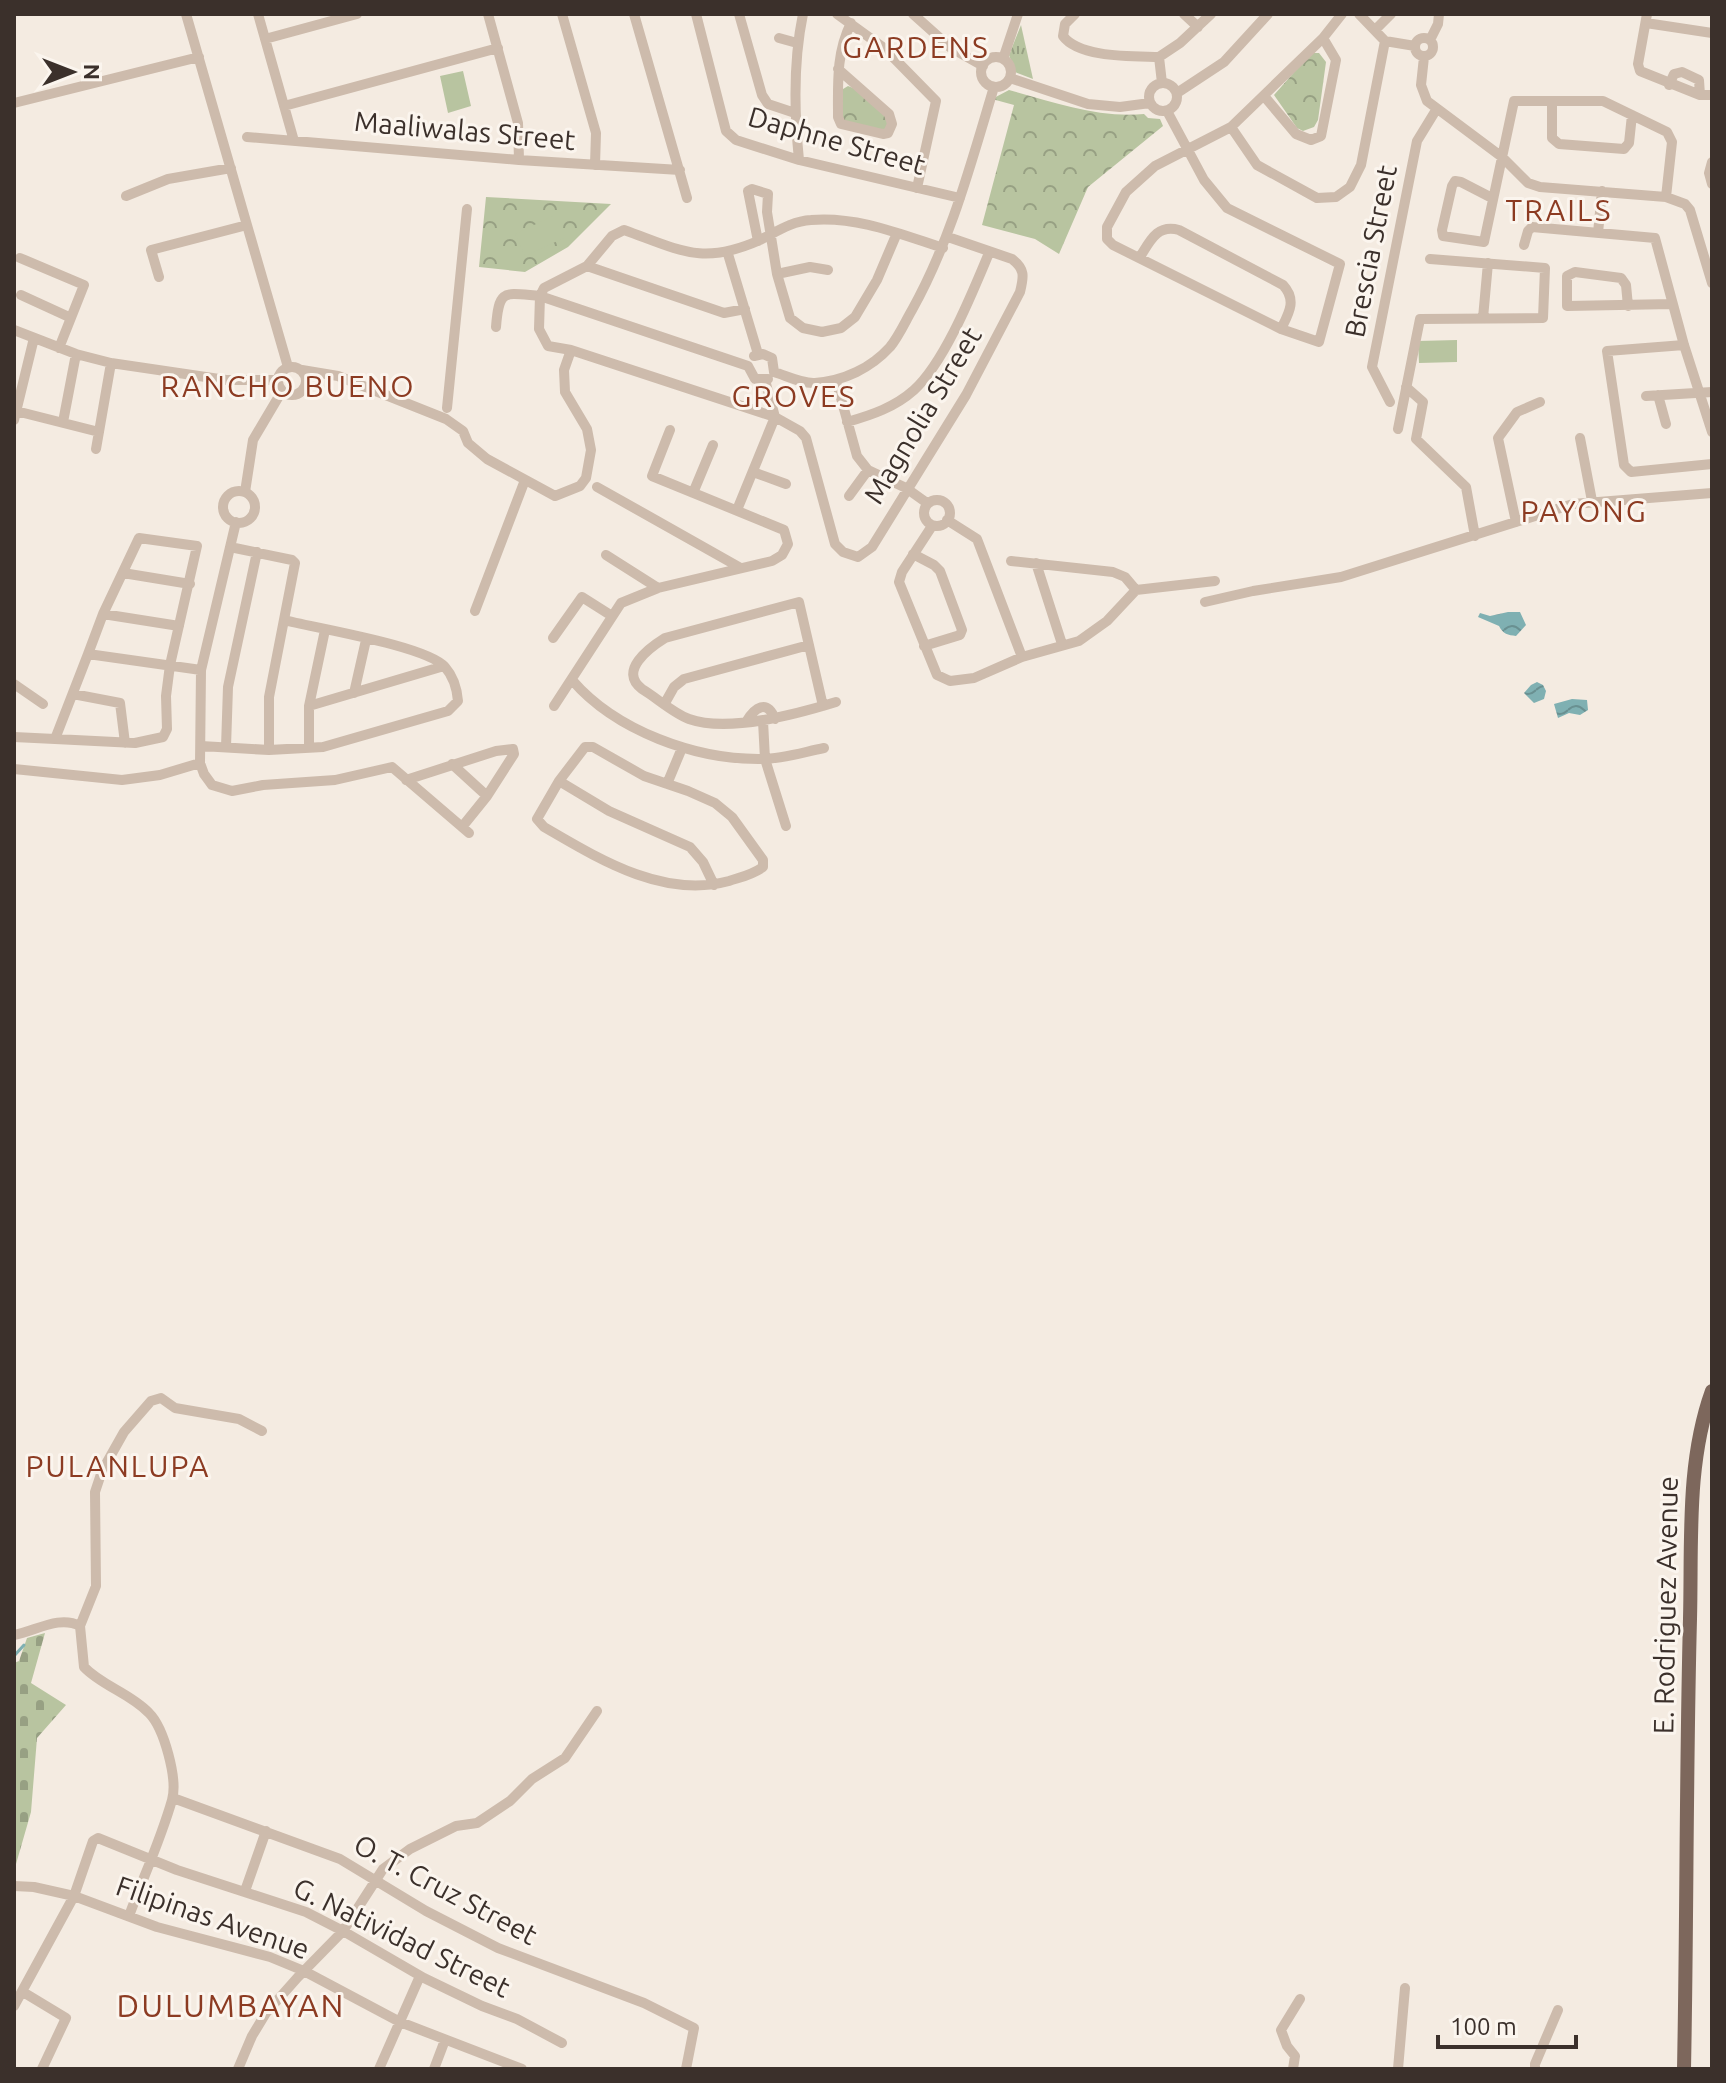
<svg xmlns="http://www.w3.org/2000/svg" width="1726" height="2083" font-family="Ubuntu,sans-serif">
<style>
.grass{fill:url(#grass-tufts)}
.forest{fill:url(#forest-crowns)}
.cemetery{fill:url(#cemetery-stones)}
.garden{fill:#b8c4a0}
.water{fill:url(#water-waves)}
.lines{fill:none;stroke-linecap:round;stroke-linejoin:round}
.stream{stroke:#7fb0b2;stroke-width:3}
.minor{stroke:#cdbbac;stroke-width:10}
.major{stroke:#7d675c;stroke-width:14}
.labels{text-anchor:middle;dominant-baseline:central;stroke-width:6;stroke-linejoin:round;paint-order:stroke}
.street-label{font-size:28px;fill:#3b302b;stroke:#fbf5ee}
.neighbourhood-label{font-size:30px;letter-spacing:2px;fill:#8c3b22;stroke:#fbf5ee}
.quarter-label{font-size:32px;letter-spacing:2px;fill:#8c3b22;stroke:#fbf5ee}
</style>
<defs>
<pattern id="grass-tufts" width="24" height="20" patternUnits="userSpaceOnUse" patternTransform="scale(2)"><rect width="24" height="20" fill="#b8c4a0"/><path d="M3 7l-1-3M5 7V3M7 7l1-3M15 17l-1-3M17 17v-4M19 17l1-3" fill="none" stroke="#97a083"/></pattern>
<pattern id="forest-crowns" width="20" height="18" patternUnits="userSpaceOnUse" patternTransform="scale(2)"><rect width="20" height="18" fill="#b8c4a0"/><path d="M2 6a3 3 0 1 1 6 0M12 15a3 3 0 1 1 6 0" fill="none" stroke="#97a083"/></pattern>
<pattern id="cemetery-stones" width="16" height="16" patternUnits="userSpaceOnUse" patternTransform="scale(2)"><rect width="16" height="16" fill="#b8c4a0"/><path d="M2 7V4a2 2 0 0 1 4 0v3zM10 15v-3a2 2 0 0 1 4 0v3z" fill="#97a083"/></pattern>
<pattern id="water-waves" width="16" height="10" patternUnits="userSpaceOnUse" patternTransform="scale(2)"><rect width="16" height="10" fill="#7fb0b2"/><path d="M0 5q4-4 8 0t8 0" fill="none" stroke="#699091"/></pattern>
</defs>
<rect width="100%" height="100%" fill="#f4ebe1"/>
<!-- grass -->
<path class="grass" d="M1021,25L1033,79L1015,72L1009,55Z"/>
<!-- forest -->
<path class="forest" d="M1311,53H1319L1326,62L1318,120L1314,127L1303,131L1297,128L1274,95Z
M848,86L853,88L887,117L888,125L883,131L844,122L841,115L843,89Z
M1009,90C1054,102 1097,118 1144,114L1148,118L1160,119L1163,126L1088,187L1059,254L1035,239L982,225L1014,105L992,99Z
M486,197L611,204L568,247L525,272L479,267Z"/>
<!-- cemetery -->
<path class="cemetery" d="M45,1633L31,1683L66,1705L37,1738L31,1812L14,1871V1663L19,1661L27,1638Z"/>
<!-- garden -->
<path class="garden" d="M463,71L471,106L448,113L440,76Z
M553,216L564,238L525,256L515,234Z
M1457,340V362L1419,363L1418,341Z"/>
<!-- water -->
<path class="water" d="M1508,612H1520L1526,625L1516,636C1508,635 1503,634 1499,626L1478,617L1480,613L1490,616Z
M1537,682L1543,685L1546,691L1544,699L1534,703L1524,693L1531,685Z
M1572,699L1587,700L1588,710L1580,715L1569,713L1558,718L1554,704Z"/>
<g class="lines">
<!-- stream -->
<path class="stream" d="M14,1656L24,1645"/>
<!-- minor -->
<path class="minor" d="M186,14L288,367
M258,14L294,141
M488,14L518,123L519,160
M562,14L596,133L595,165
M634,14L687,198
M696,14L726,131L736,140L799,160L960,198
M739,14L762,95L768,104L795,113
M837,14L884,48L936,101L917,188
M913,14L951,48L983,66
M1075,14L1065,24L1063,36C1079,58 1133,56 1159,57
M1184,14L1198,27
M1359,14L1385,41L1415,46
M1647,14L1638,64L1640,71L1700,95H1712
M1646,23L1712,33
M1376,29L1391,14
M1415 47a9 9 0 1 1 18 0a9 9 0 1 1-18 0Z
M779,38L797,43
M265,39L357,14
M1430,40L1438,24L1439,14
M1424,57L1421,85L1427,101L1502,157L1528,183L1540,187L1666,197L1685,204L1690,210L1712,283
M981 72a15 15 0 1 1 30 0a15 15 0 1 1-30 0Z
M1003,59L1018,14
M838,69L889,114L892,124L888,133L883,134L841,124L838,117C838,84 836,53 851,23
M1010,78L1088,104L1120,107L1150,103
M1149 97a14 14 0 1 1 28 0a14 14 0 1 1-28 0Z
M1162,83L1159,57L1180,43L1211,14
M1669,85L1674,74L1682,72L1699,80L1700,95
M1177,93L1224,62L1268,14
M1264,96L1296,134L1311,140L1321,136L1336,60L1323,38
M1552,102V138L1559,144L1624,149L1629,143L1632,115
M14,103L199,57
M284,106L498,48
M1167,111L1204,180L1227,208L1340,264L1319,342L1281,329L1113,245L1107,239V227L1126,192L1155,166L1231,127L1323,38L1342,14
M1231,127L1257,165L1317,198L1336,197L1350,187L1361,165L1385,41
M247,137L519,160L680,170
M799,160C794,111 793,62 803,14
M1712,162L1709,173L1712,184
M126,196L168,179L231,168
M1492,198L1461,182L1455,181L1452,186L1442,230L1443,236L1484,242L1514,101H1603L1667,132L1672,142L1666,197
M1598,233L1602,191
M758,241L748,191L752,189L768,194L767,212L777,274L790,318L803,328L822,332L841,328L855,317L877,280L897,233
M1524,245L1528,231L1532,227L1655,238L1684,345L1712,432
M943,248C900,234 857,216 811,220C792,221 776,232 760,240C702,266 680,250 624,230L612,236L587,266L544,288L540,296L539,329L548,346L571,350L775,417L800,431L806,438L835,544L843,552L858,557L872,547L966,395L1020,292C1024,276 1025,269 1012,259L948,237
M728,254L758,354
M1140,257C1150,241 1157,224 1179,230L1283,285C1297,300 1289,313 1281,329
M20,258L84,285L59,348
M587,266L724,313L745,309
M777,274L810,267L828,270
M159,277L151,250L247,225
M21,295L69,317
M1628,306L1626,285L1621,278L1575,272L1567,276V306L1672,304
M1483,318L1488,263
M496,327C499,288 504,293 540,296L748,366
M14,330L76,354L111,363L226,380H278
M1684,345L1607,351L1624,465L1631,472L1712,464
M754,356L763,354L772,358L774,372
M748,366L755,379H768
M278 381a14 14 0 1 1 28 0a14 14 0 1 1-28 0Z
M302,370L338,376L446,419L463,431L468,443L487,459L555,496L580,486L586,478L591,450L587,429L565,392L564,370L571,350
M774,372C787,376 803,384 815,383C844,381 871,368 890,347C899,336 905,322 912,310C951,240 971,163 994,87
M836,380L857,456L868,470L906,488L927,503
M1406,387L1423,402L1416,439L1466,487L1475,536
M1658,395L1666,424
M1646,396L1712,392
M1390,402L1372,367L1417,141L1436,110
M447,408L467,209
M16,411L99,432
M14,420L34,338
M63,422L76,354
M847,422C872,415 895,407 914,390C945,362 973,291 989,253
M1398,429L1420,319L1543,318L1545,268L1430,259
M1580,438L1592,501
M96,449L111,363
M753,472L786,484
M597,487L739,567
M223 507a16 16 0 1 1 32 0a16 16 0 1 1-32 0Z
M245,492L253,440L282,391
M693,493L713,445
M849,496L868,470
M924 513a13 13 0 1 1 26 0a13 13 0 1 1-26 0Z
M737,510L775,417L765,380
M947,520L977,539L1022,657
M1516,522L1498,438L1517,412L1540,402
M932,526L902,572L899,582L937,675L950,681L974,678L1022,657L1079,641L1107,621L1136,590L1215,581
M230,547L292,560L295,563L269,697V750
M913,554L934,565L940,571L962,630L960,635L924,646
M606,555L658,588
M1011,561L1113,572L1125,577L1136,590
M1036,563L1062,644
M123,573L190,584
M1205,602L1253,591L1341,577L1573,504L1712,493
M475,611L525,480
M103,614L179,626
M553,638L582,597L612,616
M572,680C616,731 696,760 762,759C782,759 804,752 824,748
M14,684L43,704
M354,693L366,640
M73,694L120,703L125,743
M665,703L674,687L684,679L809,645
M309,706L325,630
M554,706L621,603L658,588L772,561L782,555L788,544L784,530L652,476L670,430
M823,706L799,602L665,638C649,648 618,671 642,689C657,698 673,713 689,719C729,733 797,714 836,702
M763,721L765,759L786,826
M746,722C755,707 767,699 775,719
M14,737L55,739L88,654L201,670
M55,739L135,743L163,737L167,729L166,696L170,665L197,546L139,538L103,614L88,654
M201,746L269,750L323,747L448,711L458,701C457,689 453,676 445,667C427,646 315,628 284,620
M226,747L228,687L257,552
M585,747H593L644,776L688,791L715,803L732,817L763,860V867C752,875 741,877 729,881C663,899 599,859 544,827L537,819L559,781Z
M309,748V706L444,666
M200,763L204,774L212,785L232,791L263,785L335,780L392,767L469,833
M452,764L487,796
M14,769L122,780L160,775L200,763L201,670L236,522
M406,780L496,751L513,749L514,754L487,796L462,827
M559,781L609,811L690,847L703,862L714,885
M667,784L682,748
M80,1626L96,1586L95,1492L102,1471L124,1432L151,1401L161,1398L175,1408L239,1419L262,1431
M14,1635C36,1631 59,1615 80,1626L84,1667C102,1686 130,1693 149,1713C164,1728 178,1779 172,1800C161,1839 143,1878 129,1916
M173,1798L340,1859L426,1911L498,1948L644,2003L694,2028L686,2069
M14,1886L34,1887L74,1896L157,1927L270,1957L304,1971L400,2022L522,2069
M245,1891L266,1831
M23,1992L66,2018L42,2069
M14,2006L74,1896L93,1841L98,1838L177,1870L306,1912L343,1931L424,1978L482,2006L517,2019L562,2043
M238,2069L252,2036L266,2013L298,1977L343,1931L383,1869L410,1849L456,1826L477,1823L510,1801L532,1779L565,1758L597,1711
M379,2069L420,1976
M434,2069L445,2040
M1293,2069L1295,2056L1287,2046L1281,2030L1300,1999
M1398,2069L1405,1988
M1535,2069V2064L1558,2010"/>
<!-- major -->
<path class="major" d="M1684,2069C1687,1919 1686,1769 1690,1619C1692,1543 1686,1463 1712,1391"/>
</g>
<g class="labels">
<!-- street labels -->
<g class="street-label">
<text transform="translate(465 130) rotate(5)">Maaliwalas Street</text>
<text transform="translate(837 140) rotate(16)">Daphne Street</text>
<text transform="translate(1370 251) rotate(-79)">Brescia Street</text>
<text transform="translate(922 415) rotate(-59)">Magnolia Street</text>
<text transform="translate(1665 1605) rotate(-89)">E. Rodriguez Avenue</text>
<text transform="translate(446 1889) rotate(28)">O. T. Cruz Street</text>
<text transform="translate(213 1917) rotate(19)">Filipinas Avenue</text>
<text transform="translate(402 1937) rotate(26)">G. Natividad Street</text>
</g>
<!-- neighbourhood labels -->
<g class="neighbourhood-label">
<text x="916" y="47">GARDENS</text>
<text x="1559" y="210">TRAILS</text>
<text x="288" y="386">RANCHO BUENO</text>
<text x="794" y="396">GROVES</text>
<text x="1584" y="511">PAYONG</text>
<text x="118" y="1466">PULANLUPA</text>
</g>
<!-- quarter labels -->
<g class="quarter-label">
<text x="231" y="2005">DULUMBAYAN</text>
</g>
</g>
<!-- border -->
<rect width="1726" height="2083" fill="none" stroke="#3b302b" stroke-width="32"/>
<!-- north arrow -->
<g transform="translate(72 72) rotate(90)" stroke="#fbf5ee" stroke-width="6" paint-order="stroke">
<path d="M0-6L14 30L0 20L-14 30Z" fill="#3b302b"/>
<text y="-12" font-size="22" font-weight="bold" text-anchor="middle" fill="#3b302b">N</text>
</g>
<!-- scale -->
<path d="M1438 2035v12h138v-12" fill="none" stroke="#3b302b" stroke-width="4"/>
<text x="1450" y="2035" font-size="24" fill="#3b302b" stroke="#fbf5ee" stroke-width="6" paint-order="stroke">100 m</text>
</svg>
